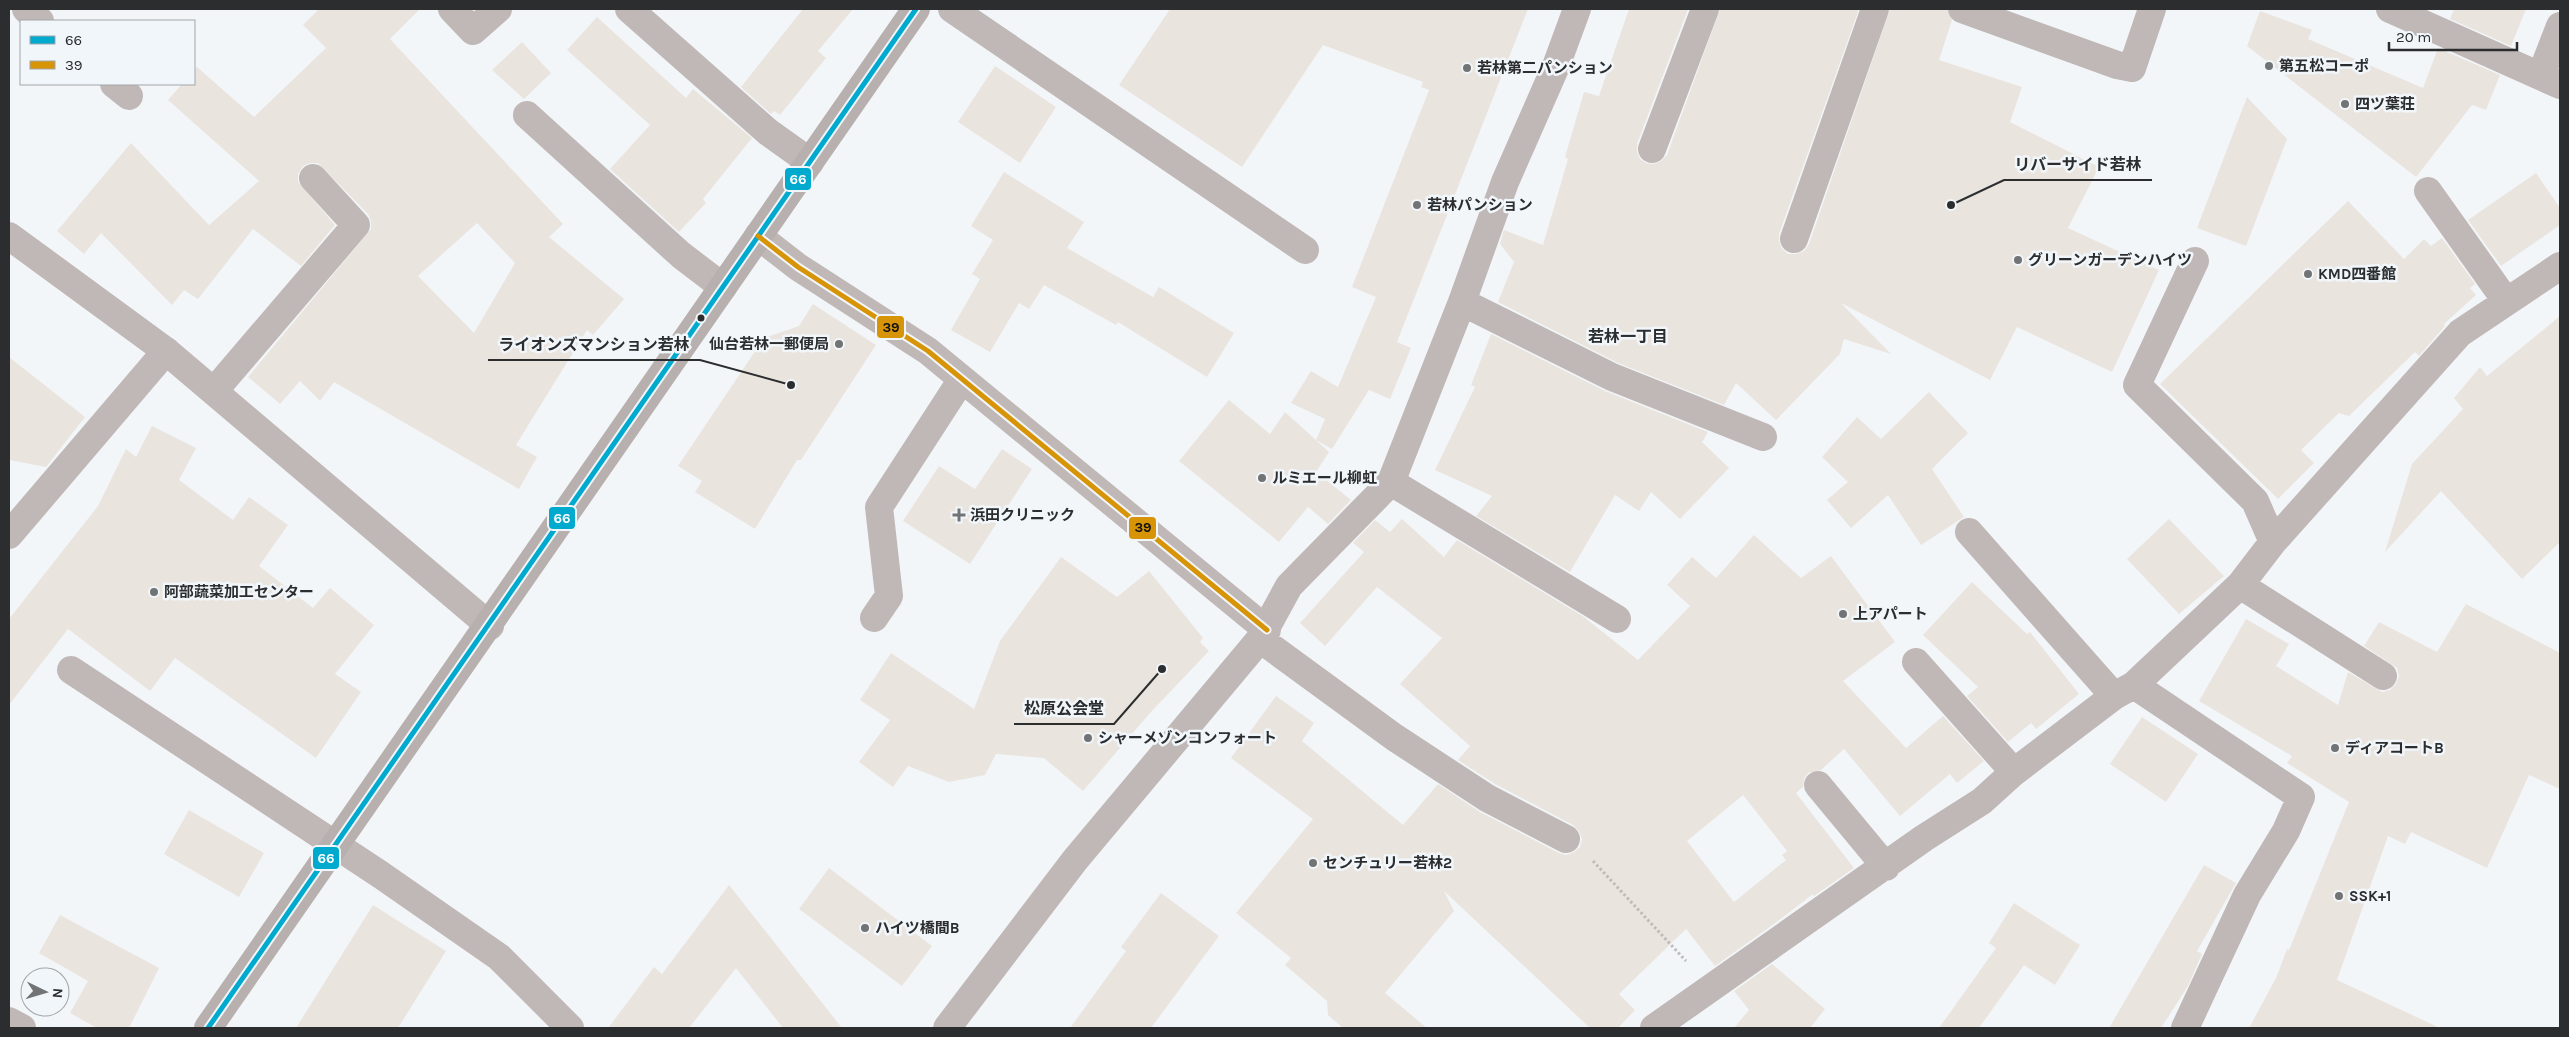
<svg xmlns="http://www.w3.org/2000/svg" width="2569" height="1037" font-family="Karla,'Noto Sans JP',sans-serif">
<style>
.building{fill:#eae4de;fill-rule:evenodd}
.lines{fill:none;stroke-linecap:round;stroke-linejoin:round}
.path{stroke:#bfbbbb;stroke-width:3;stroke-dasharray:2.5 2.5;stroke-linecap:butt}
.minor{stroke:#c0b8b7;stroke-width:28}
.tertiary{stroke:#c0b8b7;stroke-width:28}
.primary{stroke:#b8b0ae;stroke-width:28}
.bus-1-casing{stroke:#f1f6fb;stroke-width:9}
.bus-2-casing{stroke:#f1f6fb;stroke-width:9}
.bus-1{stroke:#00a9ce;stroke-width:5}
.bus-2{stroke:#d89407;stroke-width:5}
.poi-dot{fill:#717375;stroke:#f1f6fb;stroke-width:2}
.bus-dot{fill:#2b2d2e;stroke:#f1f6fb;stroke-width:2}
.labels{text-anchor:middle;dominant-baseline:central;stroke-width:5;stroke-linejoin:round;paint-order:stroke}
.poi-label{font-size:15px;font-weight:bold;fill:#2b2d2e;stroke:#f1f6fb;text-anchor:start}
.neighbourhood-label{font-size:16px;font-weight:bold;fill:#2b2d2e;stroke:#f1f6fb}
.leader{fill:none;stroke:#2b2d2e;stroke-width:2}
.callout-dot{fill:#2b2d2e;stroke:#f1f6fb;stroke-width:2}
.callout-label{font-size:16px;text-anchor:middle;font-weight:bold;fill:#2b2d2e;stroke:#f1f6fb;stroke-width:5;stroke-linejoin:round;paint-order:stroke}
.line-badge{stroke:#f1f6fb;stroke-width:2}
.badge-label{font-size:14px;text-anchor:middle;font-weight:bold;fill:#fff}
.pale-badge-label{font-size:14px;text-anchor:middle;font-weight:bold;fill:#111}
</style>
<rect width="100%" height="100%" fill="#f3f6f9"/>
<!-- building -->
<path class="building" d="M319,9H420L390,39L563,224L549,237L624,299L593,335L587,330L516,445L537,457L519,489L334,382L320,401L300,381L280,404L248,377L371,229V221L368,214L318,163H310L303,166L298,174V182L335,225L301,266L253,229L198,299L184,290L172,305L101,233L84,254L57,231L131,143L209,225L259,181L168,100L182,84H194V70L197,67L254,117L326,48L303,25ZM477,223L515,263L474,333L418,276Z
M803,9H853L818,51L826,58L780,115L774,111L771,114L741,87Z
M1170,9H1528L1397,342L1411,348L1390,399L1369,390L1332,449L1316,440L1329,452L1316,472L1351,500L1328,524L1308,507L1279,542L1179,461L1229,400L1270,434L1285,412L1316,440L1325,419L1291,403L1311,371L1338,387L1376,297L1352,287L1429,90L1421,87L1423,82L1323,45L1242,167L1119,85Z
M1629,9H1688L1637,144V152L1640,159L1646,163L1654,164L1661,161L1667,155L1720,9H1859L1779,234V241L1782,249L1788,254H1796L1804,251L1809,244L1890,9H1947L1952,20L1939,60L2022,87L2010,122L2099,167L2068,228L2159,270L2112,372L2017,327L1990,380L1841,303L1891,354L1844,339L1840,354L1776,420L1736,383L1724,405L1618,363L1498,302L1514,262L1500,244L1504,230L1543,245L1568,159L1565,157L1584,92L1599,96Z
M2454,9H2526L2511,46L2450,19Z
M2260,11L2312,30L2308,39L2423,88L2438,48L2500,75L2486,110L2472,105L2416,177L2247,46Z
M597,17L686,98L693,89L752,138L703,199L706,203L679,232L610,169L650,125L567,50Z
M522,42L551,73L524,99L492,70Z
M995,66L1056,107L1020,163L958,122Z
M2247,97L2287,139L2246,246L2197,228Z
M1004,172L1084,222L1067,248L1153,297L1159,287L1234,333L1207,377L1118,322L1116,325L1044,285L1029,309L1019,303L990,352L951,330L980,279L972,274L993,240L971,226Z
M2536,173L2560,208V225L2501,266L2468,220Z
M2348,201L2404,259L2424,239L2431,246L2442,238L2475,284L2470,288L2476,295L2444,324L2445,326L2419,356L2415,352L2349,416L2339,413L2301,450L2314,463L2278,499L2160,384Z
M813,304L876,345L801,460H797L755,529L695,492L702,481L678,466L764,338L799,326Z
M2560,316V542L2522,579L2441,491L2385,552L2412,464L2463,409L2454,398L2480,367L2487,376Z
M1491,334L1605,391L1708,432L1702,442L1729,468L1680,519L1651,492L1639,511L1615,495L1570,572L1476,516L1492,496L1435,470L1475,387L1471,385Z
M9,357L85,417L46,467L9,460Z
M1929,392L1968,433L1932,469L1964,517L1921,545L1888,495L1851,528L1827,500L1848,482L1822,457L1857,417L1881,439Z
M152,426L196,448L179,480L233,520L249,497L288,525L259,566L313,608L330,588L374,625L335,674L361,692L316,758L175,658L150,691L68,629L9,705V619L98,506L126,449L136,457Z
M1002,449L1032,469L970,564L903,521L939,466L975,489Z
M1402,519L1444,557L1457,540L1584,617L1638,660L1690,606L1667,585L1692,557L1716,578L1754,535L1801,578L1831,556L1895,642L1843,681L1906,748L1943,716L1984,761L1957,783L1950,774L1900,816L1844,749L1821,770L1808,773L1804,779L1803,787L1796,793L1854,868L1814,896L1813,894L1778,921L1715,966L1686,929L1619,994L1635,1010L1618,1028H1590L1444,891L1454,911L1385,993L1427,1028H1343L1328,1015L1327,1001L1285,965L1291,958L1236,913L1313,819L1231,758L1276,696L1314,723L1302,741L1403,825L1438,784L1480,812L1559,853L1566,855L1574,852L1580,847L1582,839L1579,831L1573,825L1495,784L1458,760L1470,746L1400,684L1442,638L1377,587L1325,646L1300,623L1364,552L1353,543L1375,520L1390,532ZM1743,795L1787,851L1782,855L1786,860L1734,902L1687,841Z
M2169,519L2224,576L2179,614L2127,559Z
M1061,557L1117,597L1149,571L1203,638L1200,642L1209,651L1150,713L1083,791L1044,758L996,754L985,775L949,782L908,766L893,787L859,762L890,720L860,700L891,653L974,709L1000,641Z
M1972,582L2027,634L2030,632L2079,694L2036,729L2031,723L2008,742L1967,696L1978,687L1923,635Z
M2466,604L2560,653V789L2529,775L2487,868L2411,832L2405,844L2388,836L2337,980L2440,1028H2249L2276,978L2287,949L2289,950L2349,802L2287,763L2292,756L2199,701L2246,619L2289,644L2276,666L2338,705L2348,672L2382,692L2390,690L2396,684L2399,676L2397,668L2364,646L2379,622L2437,652Z
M2142,717L2198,754L2166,802L2110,764Z
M189,810L264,853L239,897L164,854Z
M2204,865L2236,883L2197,951L2202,954L2188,986L2161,1028H2109Z
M829,868L932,946L902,986L799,909Z
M729,885L842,1028H783L736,968L689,1028H608L654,967L662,974Z
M1161,893L1219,936L1151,1028H1070L1126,951L1121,947Z
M2014,903L2080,945L2055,985L2024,965L1979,1028H1939L1996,948L1989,943Z
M373,905L446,951L398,1028H296Z
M60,915L159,968L129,1028H97L70,1013L88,981L39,953Z
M1772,964L1825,1009L1810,1028H1734L1749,1010L1734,991Z"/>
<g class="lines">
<!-- path -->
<path class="path" d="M1593,861L1686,961"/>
<!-- minor -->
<path class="minor" d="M26,9L40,21
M452,9L473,31L498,9
M629,9L768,132L810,162
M952,9L1305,250
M1962,9L2117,65L2132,68L2152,9
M2390,9L2560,85
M2541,75L2560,26
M114,84L129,96
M527,115L681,255L723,287
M1652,149L1705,9
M2428,191L2506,301
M758,236L798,267L928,351L1267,630
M1794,239L1875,9
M2195,261L2137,385L2255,501L2273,542
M1462,302L1612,377L1763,437
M214,391L356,225L313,178
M1391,482L1617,619
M1969,532L2114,696
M9,535L166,351
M2240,585L2383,676
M874,618L889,596L879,507L962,379
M1260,639L1394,737L1487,798L1566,839
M1916,662L2014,772
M71,670L381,875L499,957L570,1028
M2134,685L2301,797L2286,831L2247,895L2185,1028
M1818,785L1886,867
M9,1021L22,1028
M947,1028L1075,860L1260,639L1289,586L1391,482L1462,302L1505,182L1556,66L1577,9
M1654,1028L1924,838L1982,801L2014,772L2114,696L2134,685L2240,585L2273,542L2460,333L2560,266"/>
<!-- tertiary -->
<path class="tertiary" d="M9,236L166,351L490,626"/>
<!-- primary -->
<path class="primary" d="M208,1028L916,9"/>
<!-- bus-1 casing -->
<g class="bus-1-casing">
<path id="bus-1" d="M208,1028L916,9"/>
</g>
<!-- bus-2 casing -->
<g class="bus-2-casing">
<path id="bus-2" d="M758,236L798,267L928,351L1267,630"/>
</g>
<!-- bus-1 -->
<use href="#bus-1" class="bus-1"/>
<!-- bus-2 -->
<use href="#bus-2" class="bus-2"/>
</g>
<!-- markers -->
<g class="poi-dot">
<circle cx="2269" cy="66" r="5"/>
<circle cx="1467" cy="68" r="5"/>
<circle cx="2345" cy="104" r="5"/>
<circle cx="1417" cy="205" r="5"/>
<circle cx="2018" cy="260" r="5"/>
<circle cx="2308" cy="274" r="5"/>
<circle cx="839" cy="344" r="5"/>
<circle cx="1262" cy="478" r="5"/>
<path d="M956.5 507.5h5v5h5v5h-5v5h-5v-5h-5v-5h5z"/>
<circle cx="154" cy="592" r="5"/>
<circle cx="1843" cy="614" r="5"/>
<circle cx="1088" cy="738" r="5"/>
<circle cx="2335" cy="748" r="5"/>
<circle cx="1313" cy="863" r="5"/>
<circle cx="2339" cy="896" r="5"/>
<circle cx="865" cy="928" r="5"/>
</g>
<circle class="bus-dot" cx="701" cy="318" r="4.5"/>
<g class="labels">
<!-- poi labels -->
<g class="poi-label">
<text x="2279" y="66">第五松コーポ</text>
<text x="1477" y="68">若林第二パンション</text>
<text x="2355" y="104">四ツ葉荘</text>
<text x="1427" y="205">若林パンション</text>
<text x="2028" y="260">グリーンガーデンハイツ</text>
<text x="2318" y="274">KMD四番館</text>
<text x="829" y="344" text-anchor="end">仙台若林一郵便局</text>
<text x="1272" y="478">ルミエール柳虹</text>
<text x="970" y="515">浜田クリニック</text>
<text x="164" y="592">阿部蔬菜加工センター</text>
<text x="1853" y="614">上アパート</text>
<text x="1098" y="738">シャーメゾンコンフォート</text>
<text x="2345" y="748">ディアコートB</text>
<text x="1323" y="863">センチュリー若林2</text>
<text x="2349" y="896">SSK+1</text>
<text x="875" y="928">ハイツ橋間B</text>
</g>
<!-- neighbourhood labels -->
<g class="neighbourhood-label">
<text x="1628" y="336">若林一丁目</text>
</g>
</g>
<!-- callouts -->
<path class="leader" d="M1951 205L2004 180H2152M791 385L700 360H488M1162 669L1114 724H1014"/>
<g class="callout-dot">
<circle cx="1951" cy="205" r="5"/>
<circle cx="791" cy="385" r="5"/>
<circle cx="1162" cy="669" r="5"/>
</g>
<g class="callout-label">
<text x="2078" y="170">リバーサイド若林</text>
<text x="594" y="350">ライオンズマンション若林</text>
<text x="1064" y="714">松原公会堂</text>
</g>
<g class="line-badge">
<rect x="784" y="167" width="28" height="24" rx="5" fill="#00a9ce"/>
<rect x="876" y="315" width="29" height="24" rx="5" fill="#d89407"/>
<rect x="548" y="506" width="28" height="24" rx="5" fill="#00a9ce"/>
<rect x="1128" y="516" width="29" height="24" rx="5" fill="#d89407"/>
<rect x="312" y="846" width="28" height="24" rx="5" fill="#00a9ce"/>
</g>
<g class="badge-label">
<text x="798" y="184">66</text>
<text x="562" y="523">66</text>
<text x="326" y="863">66</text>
</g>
<g class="pale-badge-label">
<text x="891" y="332">39</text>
<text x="1143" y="532">39</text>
</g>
<!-- border -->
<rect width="2569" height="1037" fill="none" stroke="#2b2d2e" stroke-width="20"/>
<!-- legend -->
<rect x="20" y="20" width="175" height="65" fill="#f1f6fb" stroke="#a2a6a9"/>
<rect x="30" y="36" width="25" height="8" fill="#00a9ce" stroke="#a2a6a9"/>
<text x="65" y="45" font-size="15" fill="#2b2d2e">66</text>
<rect x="30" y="61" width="25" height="8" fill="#d89407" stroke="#a2a6a9"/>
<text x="65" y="70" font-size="15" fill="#2b2d2e">39</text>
<!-- north arrow -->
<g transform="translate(45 992) rotate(95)"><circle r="24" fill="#f1f6fb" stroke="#a2a6a9"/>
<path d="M0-4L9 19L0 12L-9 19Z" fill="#717375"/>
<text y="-8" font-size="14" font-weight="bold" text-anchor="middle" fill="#2b2d2e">N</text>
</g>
<!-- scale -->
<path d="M2389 42v8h128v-8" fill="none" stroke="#2b2d2e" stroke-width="2.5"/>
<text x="2396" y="42" font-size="15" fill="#2b2d2e" stroke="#f1f6fb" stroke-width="4" paint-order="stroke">20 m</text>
</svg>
